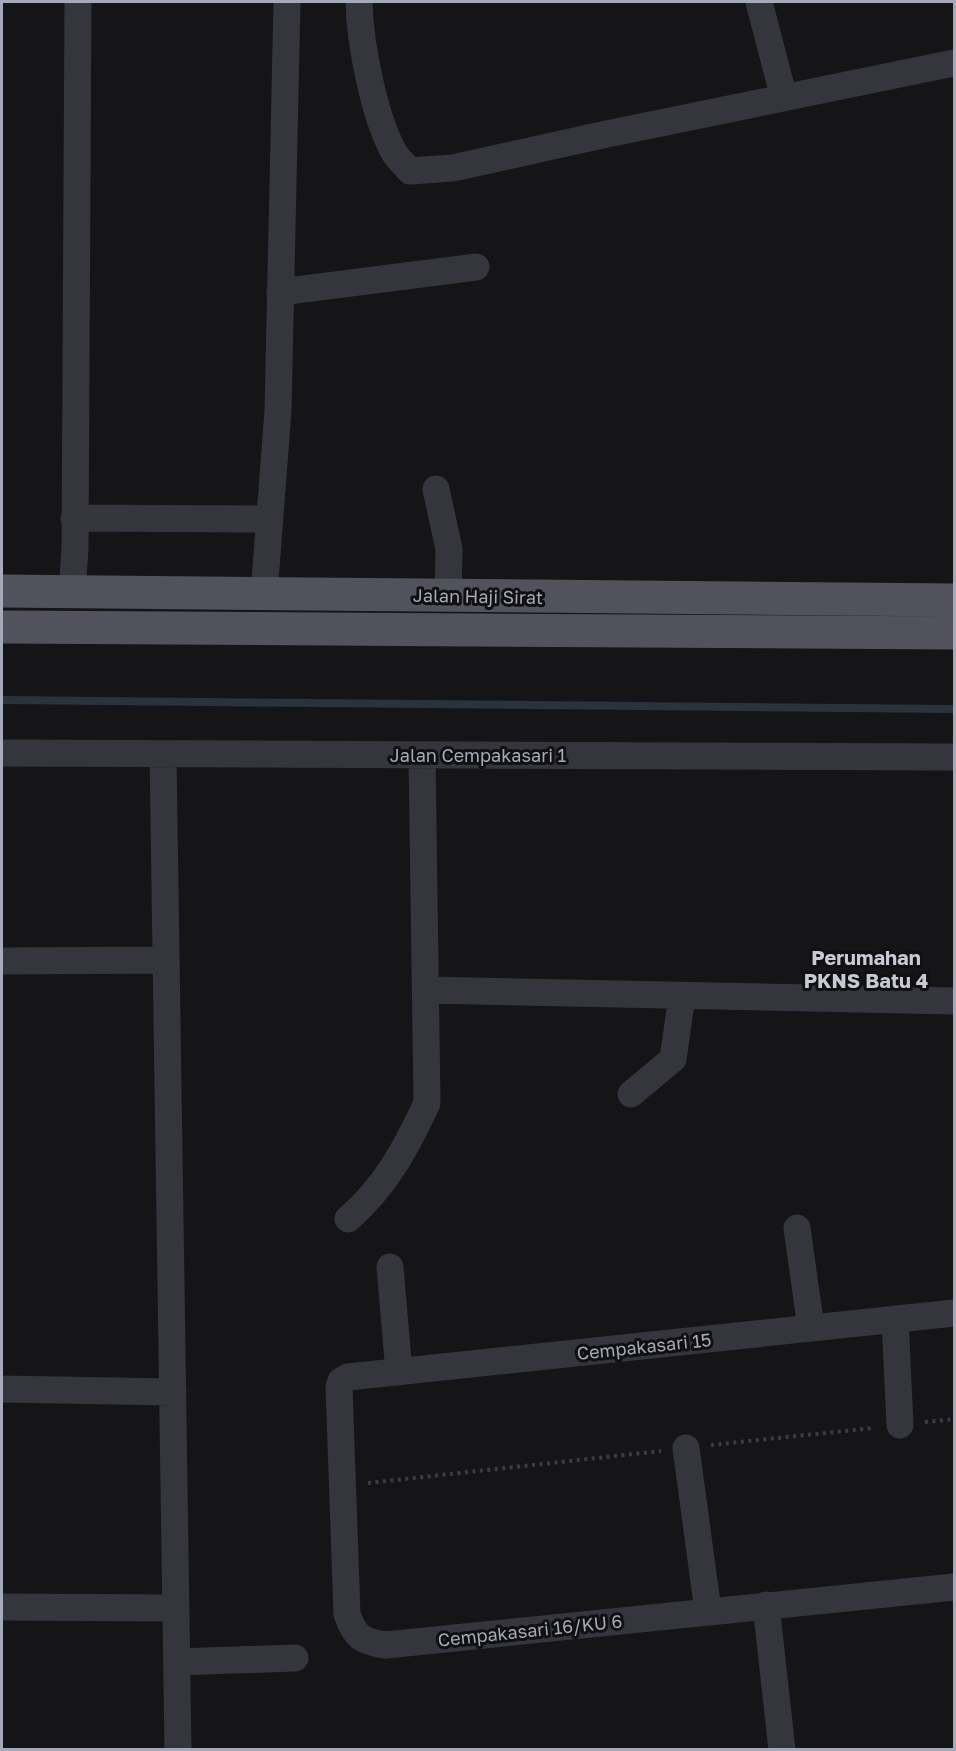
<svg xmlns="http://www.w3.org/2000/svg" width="956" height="1751" font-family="'Golos Text',sans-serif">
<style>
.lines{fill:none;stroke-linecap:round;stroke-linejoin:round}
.stream{stroke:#2a323c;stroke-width:8}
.path{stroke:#3b3d44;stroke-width:4;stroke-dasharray:3 4.5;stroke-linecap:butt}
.minor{stroke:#35363d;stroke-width:27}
.major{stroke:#51525c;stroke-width:33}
.labels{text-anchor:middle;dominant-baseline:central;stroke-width:6;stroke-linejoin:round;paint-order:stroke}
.street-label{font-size:18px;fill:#a5a9b9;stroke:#101012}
.neighbourhood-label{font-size:20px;font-weight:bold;fill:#c7c9d4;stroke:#101012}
</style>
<rect width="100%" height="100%" fill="#151517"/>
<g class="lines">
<!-- stream -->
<path class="stream" d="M2,700L954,709"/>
<!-- path -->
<path class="path" d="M925,1422L954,1419
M711,1445L873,1428
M368,1483L661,1451"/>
<!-- minor -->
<path class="minor" d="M359,2C360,43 374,118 395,154C399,160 406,166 410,171L453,168L602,135L954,63
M759,2L784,98
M280,292L476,267
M436,489L449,549L448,596
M74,518L269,519
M72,592L75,549L78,2
M264,594L278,411L287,2
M2,753L954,757
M163,754L178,1750
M2,961L166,960
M427,990L954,1001
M631,1094L673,1059L682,996
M348,1219C386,1186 406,1148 427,1103L422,755
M797,1228L811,1328
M390,1267L399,1372
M954,1313L348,1377L341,1381L339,1387L347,1614C355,1637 362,1642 386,1645L954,1587
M895,1319L900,1425
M2,1389L173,1392
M686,1448L708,1611
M766,1605L782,1750
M2,1607L176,1608
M177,1662L295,1658"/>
<!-- major -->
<path class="major" d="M2,591L954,600
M2,627L954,633"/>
</g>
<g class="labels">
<!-- street labels -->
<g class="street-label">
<text transform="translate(478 596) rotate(1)">Jalan Haji Sirat</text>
<text x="478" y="755">Jalan Cempakasari 1</text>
<text transform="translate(644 1346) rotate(-6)">Cempakasari 15</text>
<text transform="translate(530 1630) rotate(-6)">Cempakasari 16/KU 6</text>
</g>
<!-- neighbourhood labels -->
<g class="neighbourhood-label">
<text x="866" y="957">Perumahan<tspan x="866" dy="23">PKNS Batu 4</tspan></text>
</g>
</g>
<!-- border -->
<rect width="956" height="1751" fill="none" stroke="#a5a9b9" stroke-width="6"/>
</svg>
